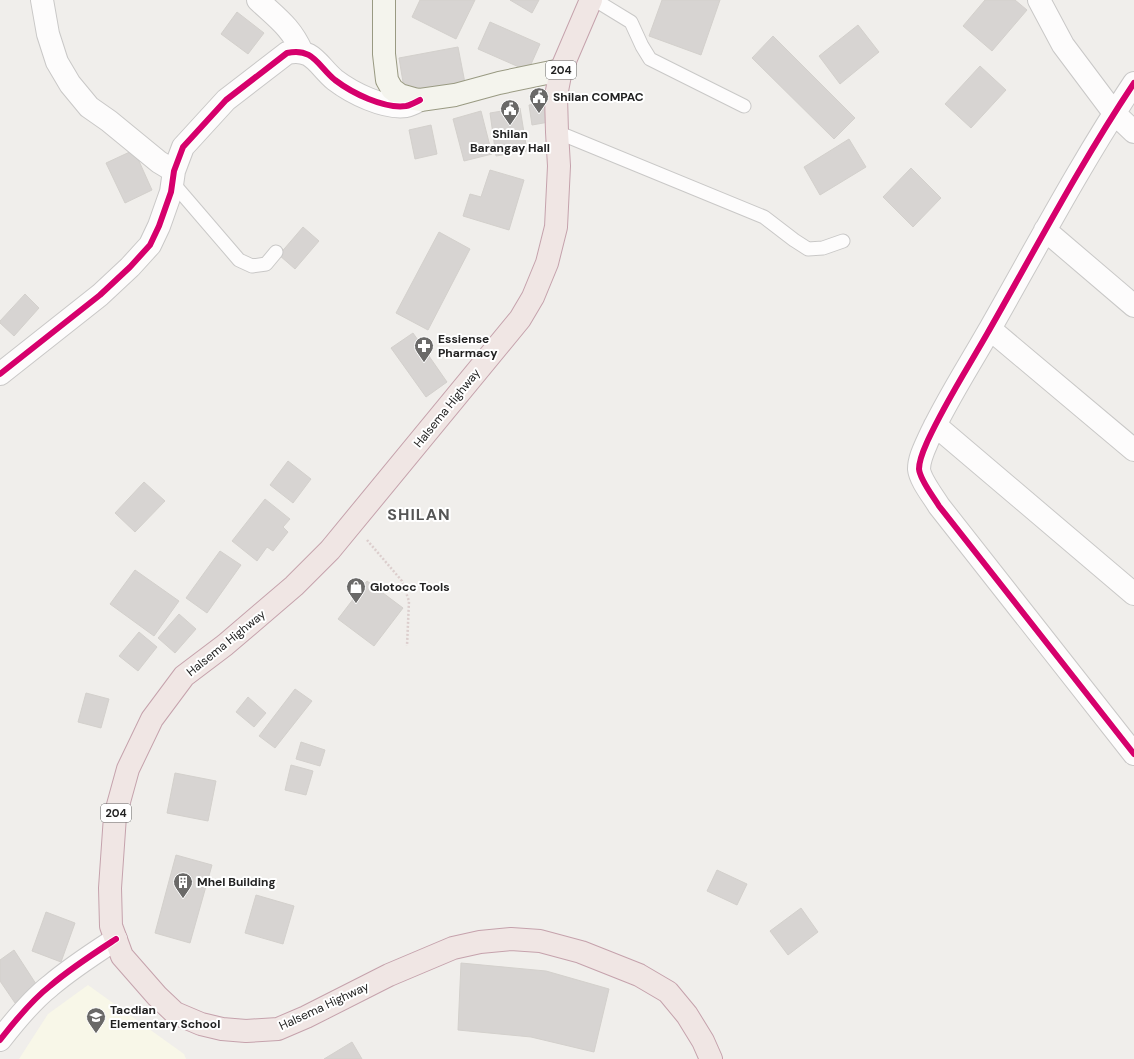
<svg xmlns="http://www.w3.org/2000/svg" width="1134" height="1059" font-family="'DM Sans',sans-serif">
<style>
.education{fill:#f8f7e8}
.building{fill:#d7d4d2;stroke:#d3d0cc}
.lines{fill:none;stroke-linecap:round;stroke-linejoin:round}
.service-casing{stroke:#c9c8c7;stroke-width:15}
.minor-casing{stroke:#c9c8c7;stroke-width:24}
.secondary-casing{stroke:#999a82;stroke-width:24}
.trunk-casing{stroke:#c5a2ac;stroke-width:24}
.path{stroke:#dccecd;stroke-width:2.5;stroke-dasharray:2 2;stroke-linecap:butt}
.service{stroke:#fdfcfc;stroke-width:13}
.minor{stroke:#fdfcfc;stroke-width:22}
.secondary{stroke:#f4f4ed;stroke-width:22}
.trunk{stroke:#f0e6e4;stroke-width:22}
.cycleway-casing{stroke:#fff;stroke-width:8}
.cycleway{stroke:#d6006c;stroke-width:6}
.labels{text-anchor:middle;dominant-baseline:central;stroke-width:4;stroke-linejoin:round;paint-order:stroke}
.shield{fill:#fff;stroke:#646464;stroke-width:1}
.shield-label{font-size:11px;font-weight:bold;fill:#222}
.poi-label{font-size:12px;font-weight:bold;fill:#222;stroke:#fff;text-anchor:start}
.street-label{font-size:12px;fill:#222;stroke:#fff}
.district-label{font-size:16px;font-weight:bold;letter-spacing:1px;fill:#555;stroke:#fff}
</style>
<rect width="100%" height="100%" fill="#f0eeeb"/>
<!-- education -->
<path class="education" d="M88,985L184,1054L186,1059H19L48,1014Z"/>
<!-- building -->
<path class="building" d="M420,0H475L456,39L412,17Z
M510,0H539L532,13Z
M662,0H720L701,55L649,36Z
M985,0H1015L1027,10L992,51L963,26Z
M237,12L264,33L248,54L221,34Z
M490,22L540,44L528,71L478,49Z
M858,25L879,52L840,84L819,56Z
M773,36L855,118L834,139L752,58Z
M458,47L465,83L405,94L399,58Z
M980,66L1006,90L971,128L945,104Z
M547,102L549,122L532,125L529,105Z
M520,108L527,151L496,156L490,113Z
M481,111L492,154L464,161L453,119Z
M431,125L437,154L415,159L409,130Z
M849,139L866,167L820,195L804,167Z
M134,150L152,190L125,203L106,163Z
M911,168L941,198L913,227L883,197Z
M490,170L524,180L509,230L463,216L470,194L481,197Z
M303,227L319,241L295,269L279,255Z
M439,232L470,249L428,330L396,313Z
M25,294L39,308L14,336L0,323V321Z
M413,333L447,382L426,397L391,348Z
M288,461L311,479L293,503L270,485Z
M144,482L165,501L135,532L115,513Z
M265,499L290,519L283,527L288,532L273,551L267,547L257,561L232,541Z
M220,551L241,565L207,613L186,598Z
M135,570L179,601L154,636L110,604Z
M367,581L403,608L374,646L338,619Z
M179,614L196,629L175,653L158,638Z
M139,632L157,647L138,671L119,656Z
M295,689L312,701L275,748L259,736Z
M86,693L109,699L101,728L78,722Z
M248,697L266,713L254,727L236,712Z
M301,742L325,750L320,766L296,759Z
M291,765L313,771L306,795L285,790Z
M175,773L216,781L208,821L167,813Z
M176,855L212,865L190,943L155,933Z
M717,870L747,884L737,905L707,891Z
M256,895L294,906L283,944L245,933Z
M801,908L818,932L788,955L770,931Z
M46,912L75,923L61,962L32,951Z
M14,950L38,987L15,1003L0,981V960Z
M461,963L546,971L609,989L594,1052L531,1037L458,1030Z
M352,1042L362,1059H324Z"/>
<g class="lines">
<!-- service casing -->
<g class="service-casing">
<path id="service" d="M595,0L631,22L642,46L650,59L744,106
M557,132L764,217L794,240L808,249L823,248L843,241
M172,182L239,260L252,266L266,264L276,252"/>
</g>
<!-- minor casing -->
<g class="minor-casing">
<path id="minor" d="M42,0L48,34L57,62L70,84L89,107L109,121L159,162L174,171
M258,0C277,18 291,27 302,52
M1039,0L1063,45L1114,113L1134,132
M1134,83C1080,164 1035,250 987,334C967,369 945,403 928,440C924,449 919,459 919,469C920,480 933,496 939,506L1134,754
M1045,230L1134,306
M990,329L1134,450
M0,374L100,295L130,267L150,245L159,226L171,192L174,171L183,147L226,100L287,53C313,47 318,66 335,80C352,93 384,109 406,106C411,105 416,102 420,100
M935,425L1134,594
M0,1040C14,1022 32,1000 50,986C71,968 93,954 116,939"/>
</g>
<!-- secondary casing -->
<g class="secondary-casing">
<path id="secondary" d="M384,0V54L387,80L392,89L400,95L414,99L420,100L455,95L499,83L561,70"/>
</g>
<!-- trunk casing -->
<g class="trunk-casing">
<path id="trunk" d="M591,0L561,70L556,96L557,132L559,166L556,227L547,263L533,297L520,319L330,550L294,586L225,645L184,676L152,719L128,769L115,816L110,888L111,926L122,956L157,996L175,1013L201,1024L222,1029L246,1031L278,1029L306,1017L389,975L453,948L480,942L511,939L540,941L581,952L639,975L668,992L687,1015L703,1041L711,1059"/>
</g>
<!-- path -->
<path class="path" d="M367,540L402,581L409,601L407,646"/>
<!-- service -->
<use href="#service" class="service"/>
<!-- minor -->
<use href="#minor" class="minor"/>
<!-- secondary -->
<use href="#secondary" class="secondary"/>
<!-- trunk -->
<use href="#trunk" class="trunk"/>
<!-- cycleway casing -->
<g class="cycleway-casing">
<path id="cycleway" d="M1134,83C1080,164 1035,250 987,334C967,369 945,403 928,440C924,449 919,459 919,469C920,480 933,496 939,506L1134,754
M0,374L100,295L130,267L150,245L159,226L171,192L174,171L183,147L226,100L287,53C313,47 318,66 335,80C352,93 384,109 406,106C411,105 416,102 420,100
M0,1040C14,1022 32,1000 50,986C71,968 93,954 116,939"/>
</g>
<!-- cycleway -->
<use href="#cycleway" class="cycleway"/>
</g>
<!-- icons -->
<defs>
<g id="civic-pin" transform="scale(1)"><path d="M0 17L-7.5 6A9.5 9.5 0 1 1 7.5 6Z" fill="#6a6968" stroke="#fff"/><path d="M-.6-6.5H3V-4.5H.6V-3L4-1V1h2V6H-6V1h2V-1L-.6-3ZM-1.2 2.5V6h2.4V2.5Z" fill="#fff"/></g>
<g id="pharmacy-pin" transform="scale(1)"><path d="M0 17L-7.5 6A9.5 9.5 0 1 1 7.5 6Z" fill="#6a6968" stroke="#fff"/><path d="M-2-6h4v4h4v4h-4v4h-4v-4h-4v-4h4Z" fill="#fff"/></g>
<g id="shop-pin" transform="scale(1)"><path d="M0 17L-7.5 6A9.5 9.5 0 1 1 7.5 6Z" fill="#6a6968" stroke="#fff"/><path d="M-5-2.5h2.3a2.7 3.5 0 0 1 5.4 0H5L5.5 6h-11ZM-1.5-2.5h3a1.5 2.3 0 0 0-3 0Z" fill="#fff"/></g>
<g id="building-pin" transform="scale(1)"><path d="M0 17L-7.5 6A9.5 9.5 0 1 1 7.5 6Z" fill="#6a6968" stroke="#fff"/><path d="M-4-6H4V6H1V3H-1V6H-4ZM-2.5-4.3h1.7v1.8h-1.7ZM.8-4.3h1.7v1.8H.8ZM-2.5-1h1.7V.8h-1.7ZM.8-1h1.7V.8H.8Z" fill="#fff"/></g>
<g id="school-pin" transform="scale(1)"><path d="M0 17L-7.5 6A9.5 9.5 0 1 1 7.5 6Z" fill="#6a6968" stroke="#fff"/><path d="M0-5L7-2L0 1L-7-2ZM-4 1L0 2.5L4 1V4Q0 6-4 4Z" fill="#fff"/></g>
</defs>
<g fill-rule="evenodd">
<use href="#civic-pin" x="539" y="97"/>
<use href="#civic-pin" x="510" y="109"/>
<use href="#pharmacy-pin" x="424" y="346"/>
<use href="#shop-pin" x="356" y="587"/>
<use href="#building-pin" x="183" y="882"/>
<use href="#school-pin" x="96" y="1017"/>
</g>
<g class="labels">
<!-- shield labels -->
<g class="shield">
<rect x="546" y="61" width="30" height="18" rx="3"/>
<rect x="101" y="804" width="30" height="18" rx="3"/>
</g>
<g class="shield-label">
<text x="561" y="70">204</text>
<text x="116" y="813">204</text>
</g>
<!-- poi labels -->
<g class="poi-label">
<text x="553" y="97">Shilan COMPAC</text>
<text x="510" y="134" text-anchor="middle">Shilan<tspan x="510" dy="14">Barangay Hall</tspan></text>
<text x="438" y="339">Essiense<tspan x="438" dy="14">Pharmacy</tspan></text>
<text x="370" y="587">Glotocc Tools</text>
<text x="197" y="882">Mhel Building</text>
<text x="110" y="1010">Tacdian<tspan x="110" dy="14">Elementary School</tspan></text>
</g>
<!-- street labels -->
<g class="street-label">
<text transform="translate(447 408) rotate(-51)">Halsema Highway</text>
<text transform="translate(226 643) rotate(-39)">Halsema Highway</text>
<text transform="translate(324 1006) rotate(-25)">Halsema Highway</text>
</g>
<!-- district labels -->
<g class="district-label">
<text x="419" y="514">SHILAN</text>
</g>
</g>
</svg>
